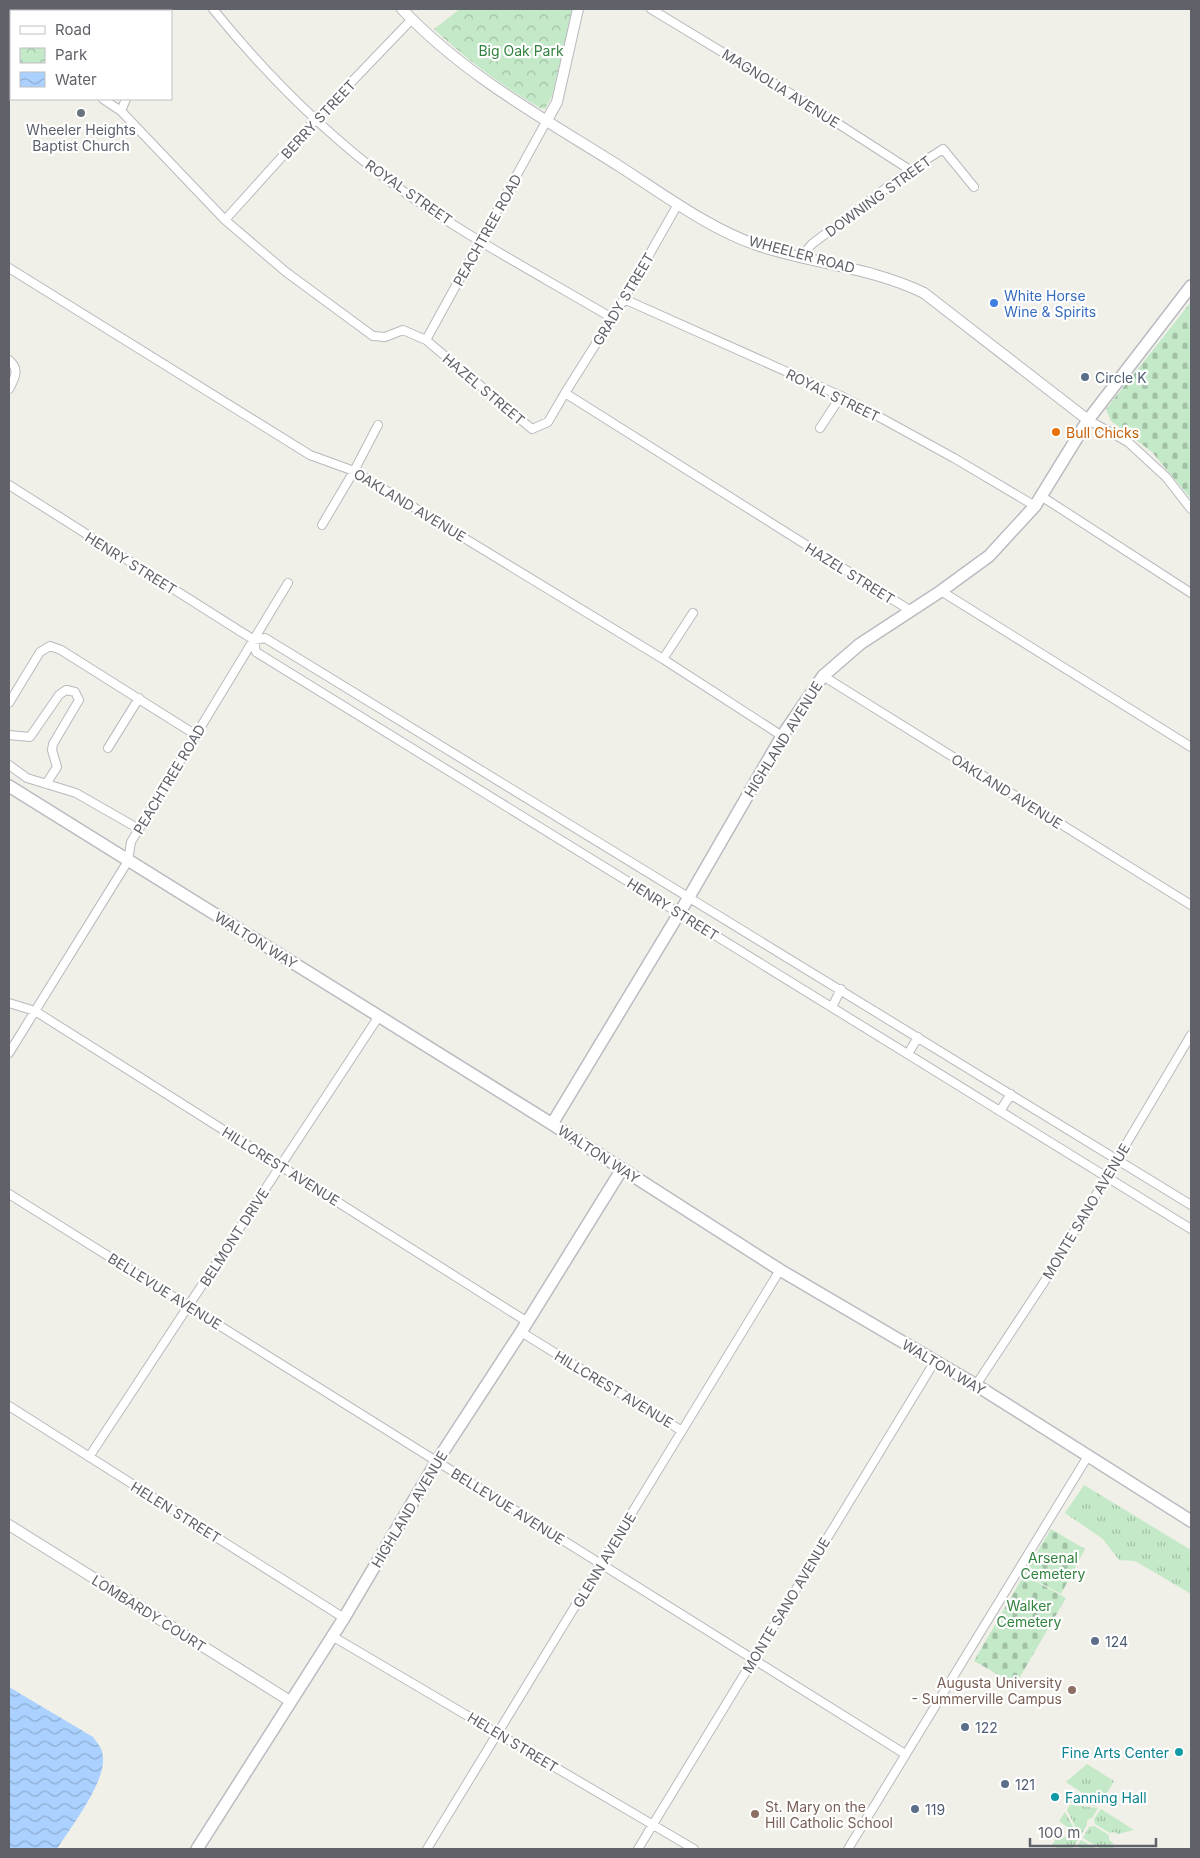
<svg xmlns="http://www.w3.org/2000/svg" width="1200" height="1858" font-family="Inter,sans-serif">
<style>
.grass{fill:url(#grass-tufts)}
.cemetery{fill:url(#cemetery-stones)}
.park{fill:url(#park-crowns)}
.water{fill:url(#water-waves)}
.lines{fill:none;stroke-linecap:round;stroke-linejoin:round}
.minor-casing{stroke:#b8b9be;stroke-width:10}
.tertiary-casing{stroke:#b8b9be;stroke-width:12}
.secondary-casing{stroke:#b9bbc1;stroke-width:14}
.minor{stroke:#fff;stroke-width:8}
.tertiary{stroke:#fff;stroke-width:10}
.secondary{stroke:#fff;stroke-width:11}
.worship-dot{fill:#6b7280;stroke:#fff;stroke-width:2}
.shop-dot{fill:#3f7fe0;stroke:#fff;stroke-width:2}
.service-dot{fill:#5c6f8a;stroke:#fff;stroke-width:2}
.food-dot{fill:#e8710a;stroke:#fff;stroke-width:2}
.education-dot{fill:#8d6e63;stroke:#fff;stroke-width:2}
.culture-dot{fill:#0f9aa8;stroke:#fff;stroke-width:2}
.labels{text-anchor:middle;dominant-baseline:central;stroke-width:4.5;stroke-linejoin:round;paint-order:stroke}
.park-label{font-size:14px;fill:#32833e;stroke:#fff}
.street-label{font-size:14px;fill:#5f6268;stroke:#fff}
.worship-label{font-size:14px;fill:#5b616d;stroke:#fff}
.shop-label{font-size:14px;fill:#366cbe;stroke:#fff;text-anchor:start}
.service-label{font-size:14px;fill:#4e5e75;stroke:#fff;text-anchor:start}
.food-label{font-size:14px;fill:#c56008;stroke:#fff;text-anchor:start}
.education-label{font-size:14px;fill:#785e54;stroke:#fff;text-anchor:end}
.culture-label{font-size:14px;fill:#0d838f;stroke:#fff;text-anchor:end}
</style>
<defs>
<pattern id="grass-tufts" width="24" height="20" patternUnits="userSpaceOnUse" patternTransform="scale(1.25)"><rect width="24" height="20" fill="#c4e9c8"/><path d="M3 7l-1-3M5 7V3M7 7l1-3M15 17l-1-3M17 17v-4M19 17l1-3" fill="none" stroke="#a2c0a6"/></pattern>
<pattern id="cemetery-stones" width="16" height="16" patternUnits="userSpaceOnUse" patternTransform="scale(1.25)"><rect width="16" height="16" fill="#c4e9c8"/><path d="M2 7V4a2 2 0 0 1 4 0v3zM10 15v-3a2 2 0 0 1 4 0v3z" fill="#a2c0a6"/></pattern>
<pattern id="park-crowns" width="20" height="18" patternUnits="userSpaceOnUse" patternTransform="scale(1.25)"><rect width="20" height="18" fill="#c4e9c8"/><path d="M2 6a3 3 0 1 1 6 0M12 15a3 3 0 1 1 6 0" fill="none" stroke="#a2c0a6"/></pattern>
<pattern id="water-waves" width="16" height="10" patternUnits="userSpaceOnUse" patternTransform="scale(1.25)"><rect width="16" height="10" fill="#aad1ff"/><path d="M0 5q4-4 8 0t8 0" fill="none" stroke="#8eadd2"/></pattern>
</defs>
<rect width="100%" height="100%" fill="#f1f0e8"/>
<!-- grass -->
<path class="grass" d="M1084,1485L1191,1550V1594L1135,1561L1119,1560L1103,1539L1065,1513Z
M1087,1764L1114,1781L1100,1805L1066,1782Z
M1071,1790L1097,1806L1070,1803Z
M1070,1805L1098,1808L1092,1818L1087,1820V1825L1080,1836L1067,1810Z
M1101,1809L1134,1830L1118,1834L1115,1832L1110,1833L1095,1824L1094,1819Z
M1065,1812L1077,1834L1059,1821Z
M1094,1826L1109,1835V1840L1113,1843L1114,1849H1101L1083,1838L1089,1827Z
M1072,1833L1079,1838L1072,1849H1059L1052,1845L1056,1839L1070,1836Z
M1081,1840L1097,1849H1083L1077,1846Z"/>
<!-- cemetery -->
<path class="cemetery" d="M1191,302V499L1152,452L1111,421L1106,409Z
M1051,1529L1085,1549L1061,1594L1024,1574Z
M1024,1575L1066,1598L1017,1682L1013,1683L974,1661Z"/>
<!-- park -->
<path class="park" d="M460,9H573L552,96L545,109L540,108C501,85 467,60 434,29Z"/>
<!-- water -->
<path class="water" d="M9,1687L93,1737C98,1744 103,1749 103,1758C105,1783 71,1827 57,1849H9Z"/>
<g class="lines">
<!-- minor casing -->
<g class="minor-casing">
<path id="minor" d="M213,9C264,72 324,132 389,181C459,233 538,274 612,318
M651,9L803,101L910,170
M164,11L166,9
M103,99L121,111L225,220L286,272L373,336L385,337L403,330L426,340L532,429L548,422L565,393L911,611
M121,111L126,99
M225,220L316,119L412,19
M801,257L812,244L910,170L943,149L974,187
M9,268L310,455L354,471L663,659L782,736
M624,299L841,396L954,458L1035,506
M426,340L547,120
M9,360C20,369 15,378 9,389
M565,393L624,299L678,204
M1088,420L1128,442L1166,477L1191,509
M820,428L841,396
M9,485L254,640L265,638L1191,1205
M1041,496L1191,593
M322,525L354,471L378,425
M941,591L1191,747
M254,640L256,652L1191,1229
M663,659L693,613
M823,676L1191,905
M9,703L40,652L50,646L61,650L196,735
M9,735L30,737L59,695L66,690L75,692L79,700L53,744L52,750L57,767L46,784
M108,748L139,698
M9,765L27,778L76,793L139,829
M9,1003L35,1011L526,1321
M832,1007L841,989
M9,1053L128,861L131,842L288,583
M908,1054L918,1037
M1000,1111L1011,1094
M9,1194L905,1754
M521,1332L682,1431
M976,1385L1046,1279L1191,1035
M9,1406L344,1618
M89,1457L379,1016
M332,1636L694,1849
M427,1849L780,1270
M638,1849L935,1361
M848,1849L1088,1456"/>
</g>
<!-- tertiary casing -->
<g class="tertiary-casing">
<path id="tertiary" d="M402,9C464,75 543,118 619,166C660,192 711,230 757,245C812,264 871,267 924,293L1088,420
M36,11L37,9
M9,65L11,61
M547,120L557,102L578,9
M9,1525L290,1701"/>
</g>
<!-- secondary casing -->
<g class="secondary-casing">
<path id="secondary" d="M9,786L552,1124L780,1270L976,1385L1191,1521
M552,1124L689,897L782,736L823,676L860,644L941,591L989,556L1035,506L1088,420L1191,286
M197,1849L344,1618L437,1461L521,1332L622,1169"/>
</g>
<!-- minor -->
<use href="#minor" class="minor"/>
<!-- tertiary -->
<use href="#tertiary" class="tertiary"/>
<!-- secondary -->
<use href="#secondary" class="secondary"/>
</g>
<!-- markers -->
<circle class="worship-dot" cx="81" cy="113" r="5"/>
<circle class="shop-dot" cx="994" cy="303" r="5"/>
<g class="service-dot">
<circle cx="1085" cy="377" r="5"/>
<circle cx="1095" cy="1641" r="5"/>
<circle cx="965" cy="1727" r="5"/>
<circle cx="1005" cy="1784" r="5"/>
<circle cx="915" cy="1809" r="5"/>
</g>
<circle class="food-dot" cx="1056" cy="432" r="5"/>
<g class="education-dot">
<circle cx="1072" cy="1690" r="5"/>
<circle cx="755" cy="1814" r="5"/>
</g>
<g class="culture-dot">
<circle cx="1179" cy="1752" r="5"/>
<circle cx="1055" cy="1797" r="5"/>
</g>
<g class="labels">
<!-- park labels -->
<g class="park-label">
<text x="521" y="50">Big Oak Park</text>
<text x="1053" y="1557">Arsenal<tspan x="1053" dy="16">Cemetery</tspan></text>
<text x="1029" y="1605">Walker<tspan x="1029" dy="16">Cemetery</tspan></text>
</g>
<!-- street labels -->
<g class="street-label">
<text transform="translate(781 88) rotate(32)">MAGNOLIA AVENUE</text>
<text transform="translate(318 119) rotate(-47)">BERRY STREET</text>
<text transform="translate(409 192) rotate(35)">ROYAL STREET</text>
<text transform="translate(878 196) rotate(-36)">DOWNING STREET</text>
<text transform="translate(487 230) rotate(-61)">PEACHTREE ROAD</text>
<text transform="translate(802 254) rotate(15)">WHEELER ROAD</text>
<text transform="translate(623 299) rotate(-59)">GRADY STREET</text>
<text transform="translate(484 389) rotate(40)">HAZEL STREET</text>
<text transform="translate(833 395) rotate(26)">ROYAL STREET</text>
<text transform="translate(410 505) rotate(31)">OAKLAND AVENUE</text>
<text transform="translate(131 563) rotate(32)">HENRY STREET</text>
<text transform="translate(850 573) rotate(32)">HAZEL STREET</text>
<text transform="translate(783 739) rotate(-58)">HIGHLAND AVENUE</text>
<text transform="translate(169 779) rotate(-59)">PEACHTREE ROAD</text>
<text transform="translate(1007 791) rotate(32)">OAKLAND AVENUE</text>
<text transform="translate(673 909) rotate(32)">HENRY STREET</text>
<text transform="translate(256 940) rotate(32)">WALTON WAY</text>
<text transform="translate(599 1154) rotate(33)">WALTON WAY</text>
<text transform="translate(281 1166) rotate(32)">HILLCREST AVENUE</text>
<text transform="translate(1086 1211) rotate(-59)">MONTE SANO AVENUE</text>
<text transform="translate(234 1237) rotate(-57)">BELMONT DRIVE</text>
<text transform="translate(165 1291) rotate(32)">BELLEVUE AVENUE</text>
<text transform="translate(944 1367) rotate(31)">WALTON WAY</text>
<text transform="translate(614 1389) rotate(31)">HILLCREST AVENUE</text>
<text transform="translate(508 1506) rotate(32)">BELLEVUE AVENUE</text>
<text transform="translate(409 1509) rotate(-59)">HIGHLAND AVENUE</text>
<text transform="translate(176 1512) rotate(32)">HELEN STREET</text>
<text transform="translate(604 1560) rotate(-59)">GLENN AVENUE</text>
<text transform="translate(786 1605) rotate(-59)">MONTE SANO AVENUE</text>
<text transform="translate(149 1613) rotate(32)">LOMBARDY COURT</text>
<text transform="translate(513 1742) rotate(31)">HELEN STREET</text>
</g>
<!-- worship labels -->
<g class="worship-label">
<text x="81" y="129">Wheeler Heights<tspan x="81" dy="16">Baptist Church</tspan></text>
</g>
<!-- shop labels -->
<g class="shop-label">
<text x="1004" y="295">White Horse<tspan x="1004" dy="16">Wine &amp; Spirits</tspan></text>
</g>
<!-- service labels -->
<g class="service-label">
<text x="1095" y="377">Circle K</text>
<text x="1105" y="1641">124</text>
<text x="975" y="1727">122</text>
<text x="1015" y="1784">121</text>
<text x="925" y="1809">119</text>
</g>
<!-- food labels -->
<g class="food-label">
<text x="1066" y="432">Bull Chicks</text>
</g>
<!-- education labels -->
<g class="education-label">
<text x="1062" y="1682">Augusta University<tspan x="1062" dy="16">- Summerville Campus</tspan></text>
<text x="765" y="1806" text-anchor="start">St. Mary on the<tspan x="765" dy="16">Hill Catholic School</tspan></text>
</g>
<!-- culture labels -->
<g class="culture-label">
<text x="1169" y="1752">Fine Arts Center</text>
<text x="1065" y="1797" text-anchor="start">Fanning Hall</text>
</g>
</g>
<!-- border -->
<rect width="1200" height="1858" fill="none" stroke="#5f6268" stroke-width="20"/>
<!-- legend -->
<rect x="10" y="10" width="162" height="90" fill="#ffffff" stroke="#bfc0c3"/>
<rect x="20" y="26" width="25" height="8" fill="#ffffff" stroke="#bfc0c3"/>
<text x="55" y="35" font-size="15" fill="#5f6268">Road</text>
<rect x="20" y="48" width="25" height="15" fill="url(#park-crowns)" stroke="#bfc0c3"/>
<text x="55" y="60" font-size="15" fill="#5f6268">Park</text>
<rect x="20" y="72" width="25" height="15" fill="url(#water-waves)" stroke="#bfc0c3"/>
<text x="55" y="85" font-size="15" fill="#5f6268">Water</text>
<!-- scale -->
<path d="M1030 1838v8h126v-8" fill="none" stroke="#5f6268" stroke-width="2.5"/>
<text x="1038" y="1838" font-size="15" fill="#5f6268" stroke="#ffffff" stroke-width="4" paint-order="stroke">100 m</text>
</svg>
